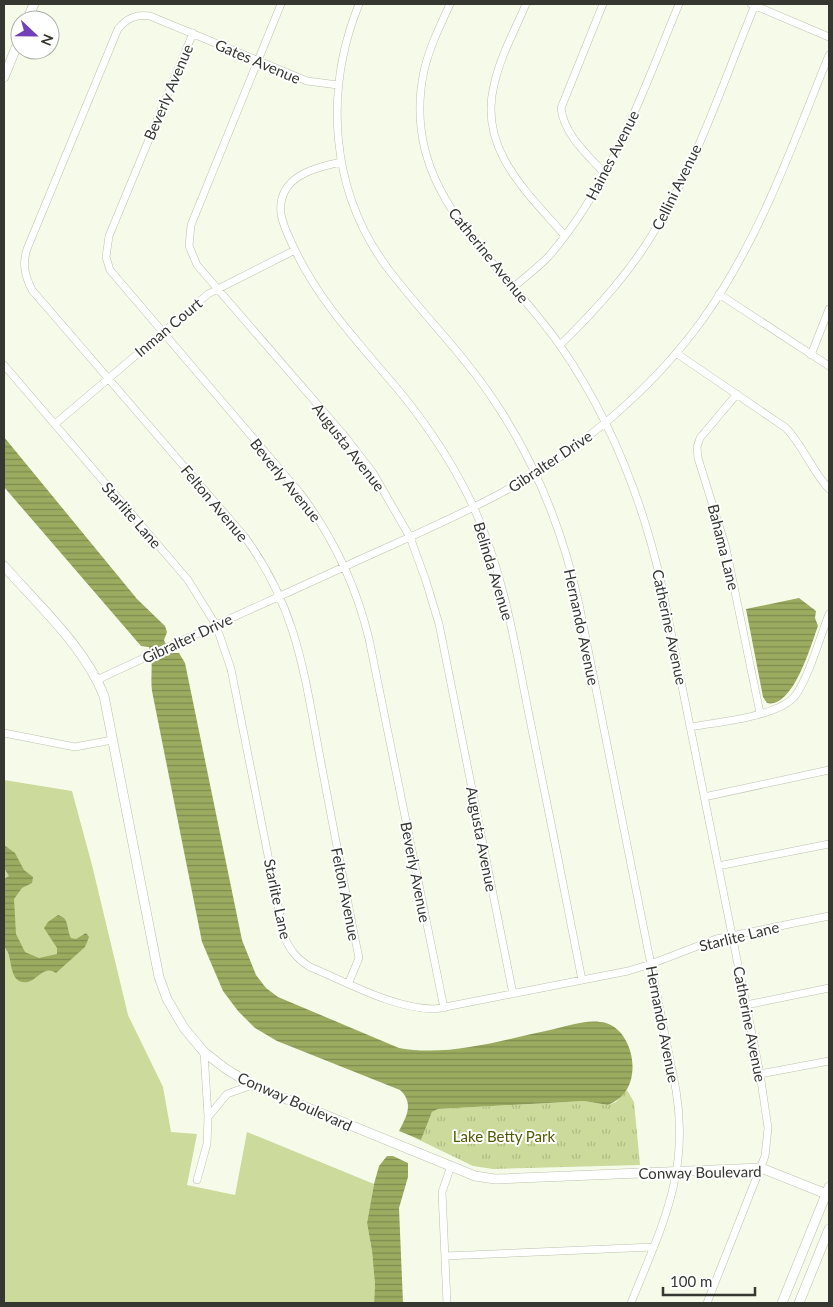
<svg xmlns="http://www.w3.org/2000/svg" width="833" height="1307" font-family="Lato,sans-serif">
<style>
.green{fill:#ccda9b}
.park{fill:url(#park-tufts)}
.water{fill:url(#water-rules)}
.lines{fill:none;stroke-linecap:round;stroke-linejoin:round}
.minor-casing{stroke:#bbc0af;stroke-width:8}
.tertiary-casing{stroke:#bbc0af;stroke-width:10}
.minor{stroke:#fff;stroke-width:7}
.tertiary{stroke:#fff;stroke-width:9}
.labels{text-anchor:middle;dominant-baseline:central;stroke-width:4;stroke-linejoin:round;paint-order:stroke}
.street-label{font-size:15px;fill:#353730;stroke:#fff}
.park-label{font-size:15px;fill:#4f5b00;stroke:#fff}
</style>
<defs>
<pattern id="park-tufts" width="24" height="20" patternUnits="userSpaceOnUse" patternTransform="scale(1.25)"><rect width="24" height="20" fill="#ccda9b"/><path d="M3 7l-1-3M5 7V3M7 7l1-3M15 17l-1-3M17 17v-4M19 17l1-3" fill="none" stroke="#b0bc86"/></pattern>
<pattern id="water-rules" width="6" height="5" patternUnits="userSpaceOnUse" patternTransform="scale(1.25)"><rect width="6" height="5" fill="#9bab5f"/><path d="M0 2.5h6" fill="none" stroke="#7f8c4f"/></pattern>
</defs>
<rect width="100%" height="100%" fill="#f6fbe9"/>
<!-- green -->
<path class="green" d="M4,780L72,791L92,865L128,1015L163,1087L171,1132L197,1134L187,1185L235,1195L247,1132L374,1184L367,1223L372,1251L375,1285L374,1303H4Z"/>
<!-- park -->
<path class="park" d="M627,1090L634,1102L640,1165L493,1169L473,1166L411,1136L421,1140L432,1112L438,1109L584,1101L608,1105L616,1102Z"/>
<!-- water -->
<path class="water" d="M4,437L137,599L165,626L167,632L164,640L170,653H179L185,663L242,940L256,975L266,988L278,997L399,1048C449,1057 501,1040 550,1030C567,1026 589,1018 606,1023C626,1029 635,1056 632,1074C630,1089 622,1099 608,1105L584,1101L438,1109L432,1112L421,1140L399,1131C407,1116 414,1103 400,1090L277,1041L255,1028L238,1011L223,991L202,942L152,691C150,675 154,663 149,647L141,646L4,487Z
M799,598L816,611L815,618L818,626C811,645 793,709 767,703L763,697L746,609Z
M4,845L15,853L24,870L33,877L32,883L22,888L14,899L16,934L25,952L39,958L57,954V948L44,928L48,922L58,915C70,918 66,929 71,938L76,939L86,933L89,937L85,947L56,973C45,965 39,978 28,982C11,985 12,965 9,956C9,952 5,949 4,945C0,930 4,897 4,879L9,876L4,868Z
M387,1156H393L408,1163V1177L399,1208L403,1303H374L375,1285L372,1251L367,1223L374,1184L379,1166Z"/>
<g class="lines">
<!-- minor casing -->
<g class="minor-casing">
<path id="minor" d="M281,4L191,225L189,246L197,265L343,434L373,473L410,537L426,581L439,624L513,994
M359,4C324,91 330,189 386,266C421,313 463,353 495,402C536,463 563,532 579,604L676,1090C690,1174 661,1228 631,1303
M450,4C440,26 429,48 424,71C398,192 498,257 559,344C610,417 643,501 662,587L760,1074L768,1128L765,1156L707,1303
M526,4C515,30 500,57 494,85C478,149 527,192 565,236
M603,4L561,108C564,135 588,155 606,175
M751,4L829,37
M193,33L109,236L106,257L110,270L300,493C333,537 356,585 369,639L444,1008
M338,85L307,81L150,16C136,14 127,18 118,29L27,249C22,264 25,276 32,290L244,536C299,610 305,680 322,768C334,831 346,895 359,958L349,982
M341,162C313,168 277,177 281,214C283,226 289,237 294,248C321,306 365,349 405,398C432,432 456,469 474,508C504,574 515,645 529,715C547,803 565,892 582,980
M515,286C526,276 539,267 549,256C612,183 643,91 679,4
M719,294L829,366
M560,345C595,311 627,276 652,235C697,164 723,82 755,5
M676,353L786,428C804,447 812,471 829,489
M811,355L829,309
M4,365L188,580L216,625L231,669L284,936C290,950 296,958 310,967C347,982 394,1009 435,1009L628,971L651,964L716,939L829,916
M737,394L700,438L697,447L698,458L726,548L760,713
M55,424L208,294L295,250
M97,680C180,641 263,604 346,566C398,542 451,520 501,493C579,451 651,391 703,319C760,239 792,146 829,55
M690,727C717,722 778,717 795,696C809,677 820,637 829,614
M4,733L75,747L112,740
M704,797L829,770
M718,866L829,844
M746,1005L829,988
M204,1052L208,1116
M760,1074L829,1061
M197,1180L207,1144L208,1117L227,1094L252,1085
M445,1256L653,1247
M447,1303L442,1192L451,1166"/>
</g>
<!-- tertiary casing -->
<g class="tertiary-casing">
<path id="tertiary" d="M27,20L34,4
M4,77L20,38
M4,566C38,605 85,647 104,696L159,977L167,999L184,1028L204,1052L226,1069L252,1085L475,1176L495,1179L761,1168L829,1195
M782,1303L829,1187
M799,1303L829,1229"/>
</g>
<!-- minor -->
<use href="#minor" class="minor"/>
<!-- tertiary -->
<use href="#tertiary" class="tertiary"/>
</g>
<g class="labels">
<!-- street labels -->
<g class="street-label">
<text transform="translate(258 61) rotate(23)">Gates Avenue</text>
<text transform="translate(168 92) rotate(-67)">Beverly Avenue</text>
<text transform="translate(612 155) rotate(-63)">Haines Avenue</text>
<text transform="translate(676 187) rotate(-64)">Cellini Avenue</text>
<text transform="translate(489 255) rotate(51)">Catherine Avenue</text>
<text transform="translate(168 327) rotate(-40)">Inman Court</text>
<text transform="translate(349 447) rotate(52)">Augusta Avenue</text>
<text transform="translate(550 461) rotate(-34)">Gibralter Drive</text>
<text transform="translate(286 480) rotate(51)">Beverly Avenue</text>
<text transform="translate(215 503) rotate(50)">Felton Avenue</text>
<text transform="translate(132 515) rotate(49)">Starlite Lane</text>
<text transform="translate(724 547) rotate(76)">Bahama Lane</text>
<text transform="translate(494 571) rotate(73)">Belinda Avenue</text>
<text transform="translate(582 627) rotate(78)">Hernando Avenue</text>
<text transform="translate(670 627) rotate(78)">Catherine Avenue</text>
<text transform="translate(187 638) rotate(-25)">Gibralter Drive</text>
<text transform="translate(482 839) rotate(79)">Augusta Avenue</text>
<text transform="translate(416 872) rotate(79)">Beverly Avenue</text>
<text transform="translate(346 894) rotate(79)">Felton Avenue</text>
<text transform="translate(278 899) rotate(78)">Starlite Lane</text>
<text transform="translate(739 936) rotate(-14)">Starlite Lane</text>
<text transform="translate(663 1024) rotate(79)">Hernando Avenue</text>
<text transform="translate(750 1024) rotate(79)">Catherine Avenue</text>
<text transform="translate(295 1101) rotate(24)">Conway Boulevard</text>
<text transform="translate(700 1172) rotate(-1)">Conway Boulevard</text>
</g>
<!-- park labels -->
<g class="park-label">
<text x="504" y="1136">Lake Betty Park</text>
</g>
</g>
<!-- border -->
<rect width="833" height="1307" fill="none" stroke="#353730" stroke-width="10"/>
<!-- north arrow -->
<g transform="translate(35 35) rotate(112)"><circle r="24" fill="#ffffff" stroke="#aeafac"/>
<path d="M0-4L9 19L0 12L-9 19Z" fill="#7241b8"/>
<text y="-8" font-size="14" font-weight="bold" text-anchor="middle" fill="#353730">N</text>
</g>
<!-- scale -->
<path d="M663 1287v8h92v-8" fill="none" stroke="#353730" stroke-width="2.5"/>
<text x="670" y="1287" font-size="15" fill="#353730" stroke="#ffffff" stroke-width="4" paint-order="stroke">100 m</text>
</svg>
